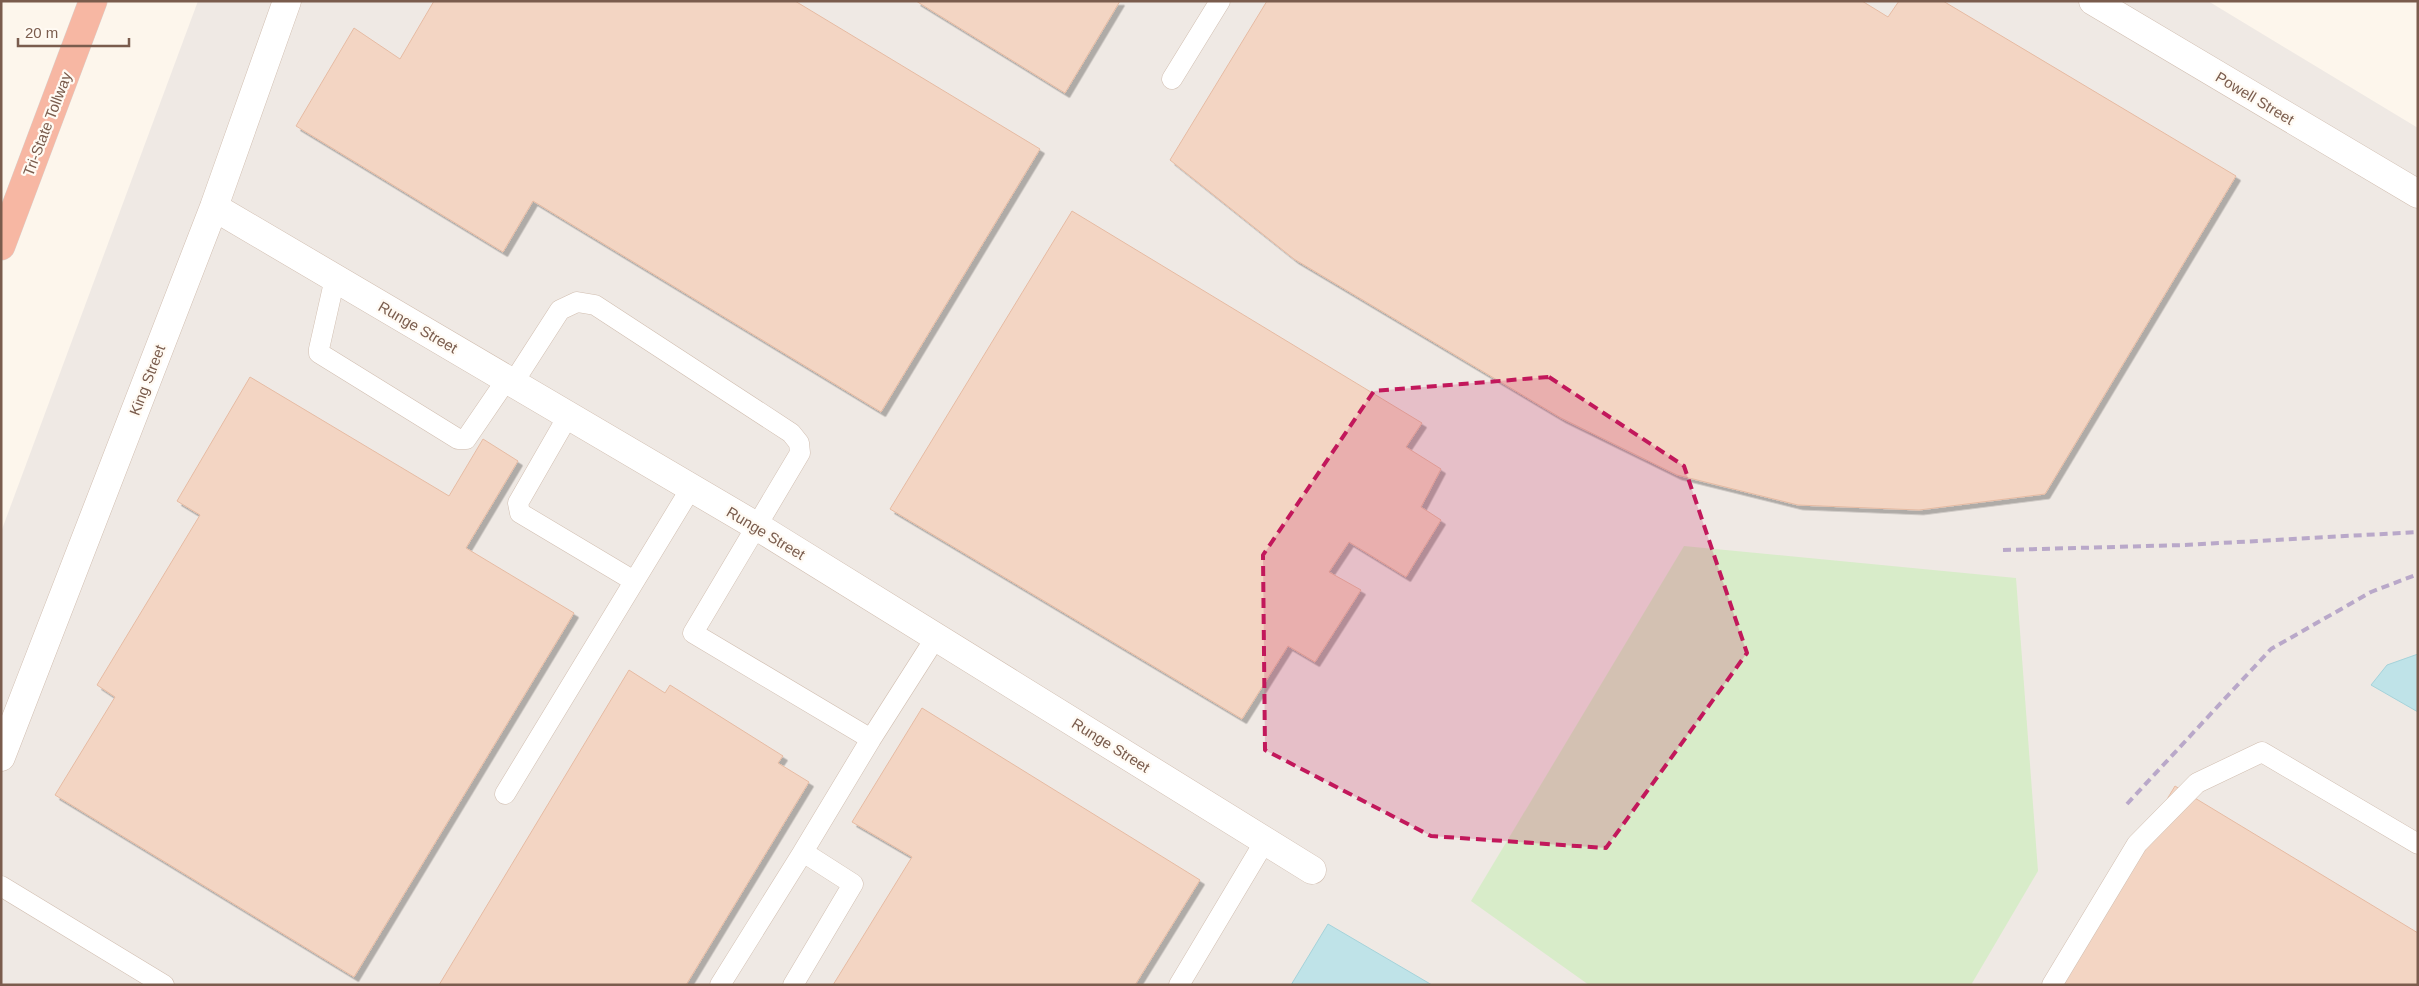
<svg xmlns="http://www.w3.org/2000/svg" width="2419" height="986" font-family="Arial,sans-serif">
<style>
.industrial{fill:#efe9e4}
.green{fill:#d8ecc9}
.water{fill:#bfe3e8;stroke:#a5d3da}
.building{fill:#f3d5c3;stroke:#e6bba3;filter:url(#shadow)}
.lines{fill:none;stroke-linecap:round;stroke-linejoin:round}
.service-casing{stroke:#d1beb0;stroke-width:21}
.minor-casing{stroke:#d1beb0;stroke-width:29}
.motorway-casing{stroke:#dad1cd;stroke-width:29}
.service{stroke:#fff;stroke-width:20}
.minor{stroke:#fff;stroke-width:28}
.motorway{stroke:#f7b7a3;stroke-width:28}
.rail{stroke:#b9a8c9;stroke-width:4;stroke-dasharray:8 5;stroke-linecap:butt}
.marked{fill:#c2185b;fill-opacity:0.2;stroke:#c2185b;stroke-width:4;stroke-dasharray:10 6;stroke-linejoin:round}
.labels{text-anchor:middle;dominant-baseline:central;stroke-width:4.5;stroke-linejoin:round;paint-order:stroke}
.street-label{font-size:15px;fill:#7a5c4d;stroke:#fffaf3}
</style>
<defs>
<filter id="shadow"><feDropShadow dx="4.5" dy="4.5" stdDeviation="0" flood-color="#0004"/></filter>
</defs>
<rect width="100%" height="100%" fill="#fdf6ec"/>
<!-- industrial -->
<path class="industrial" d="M198,1H2208L2418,128V985H1V532Z"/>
<!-- green -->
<path class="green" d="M1684,546L2016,578L2038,871L1971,985H1589L1471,901Z"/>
<!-- water -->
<path class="water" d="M2418,654V712L2371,685L2387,665Z
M1328,924L1432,985H1291Z"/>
<!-- building -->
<path class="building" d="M434,1H795L1040,149L881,412L533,201L503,252L296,126L354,28L400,59Z
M916,1H1120L1065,93Z
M1267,1H1862L1888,17L1899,1H1943L2236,176L2045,494L1919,510L1798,505L1677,475L1561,418L1294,259L1170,160Z
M1072,211L1422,423L1406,447L1441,469L1421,507L1441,520L1406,577L1349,542L1329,572L1361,590L1315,662L1288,646L1242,719L890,509Z
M250,377L449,496L483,439L518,461L466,548L574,613L354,977L55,795L115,697L97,685L200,515L177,501Z
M629,670L665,693L670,685L783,756L778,763L809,782L686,985H439Z
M922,708L1200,880L1135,985H833L912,857L852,822Z
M2175,786L2418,933V985H2055Z"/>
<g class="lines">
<!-- service casing -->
<g class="service-casing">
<path id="service" d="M1172,79L1220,1
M335,278L319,349V353L458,439H466L507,379
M513,383L560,310L577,302L595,305L791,433L799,443L800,453L693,633L871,739
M568,416L518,503L520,513L634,581
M505,794L691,488
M803,852L871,739L936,637
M1,886L164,985
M720,985L803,852L853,884L793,985
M1179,985L1265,841
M2052,985L2137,844L2197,783L2262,752L2418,844"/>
</g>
<!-- minor casing -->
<g class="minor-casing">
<path id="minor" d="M2093,1L2418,194
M214,207L763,530L1312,870
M1,757L214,207L287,1"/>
</g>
<!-- motorway casing -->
<g class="motorway-casing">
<path id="motorway" d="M1,246L93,1"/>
</g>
<!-- service -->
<use href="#service" class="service"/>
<!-- minor -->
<use href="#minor" class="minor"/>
<!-- motorway -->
<use href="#motorway" class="motorway"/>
<!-- rail -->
<path class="rail" d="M2003,550L2185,545L2418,532
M2127,804L2271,649L2371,592L2418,574"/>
</g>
<!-- marked area -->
<path class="marked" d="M1549,377L1684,466L1747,653L1606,848L1431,836L1265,750L1263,555L1374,391Z"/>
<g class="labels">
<!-- street labels -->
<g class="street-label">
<text transform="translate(2255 98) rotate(31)">Powell Street</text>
<text transform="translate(47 124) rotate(-69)">Tri-State Tollway</text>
<text transform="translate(418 327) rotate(30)">Runge Street</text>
<text transform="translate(147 380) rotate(-69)">King Street</text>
<text transform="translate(766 533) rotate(31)">Runge Street</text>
<text transform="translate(1111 745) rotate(32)">Runge Street</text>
</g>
</g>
<!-- border -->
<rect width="2419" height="986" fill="none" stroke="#7a5c4d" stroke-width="5"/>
<!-- scale -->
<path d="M18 38v8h111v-8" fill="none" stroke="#7a5c4d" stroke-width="2.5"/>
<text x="25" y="38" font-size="15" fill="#7a5c4d" stroke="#fffaf3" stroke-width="4" paint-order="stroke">20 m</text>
</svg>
